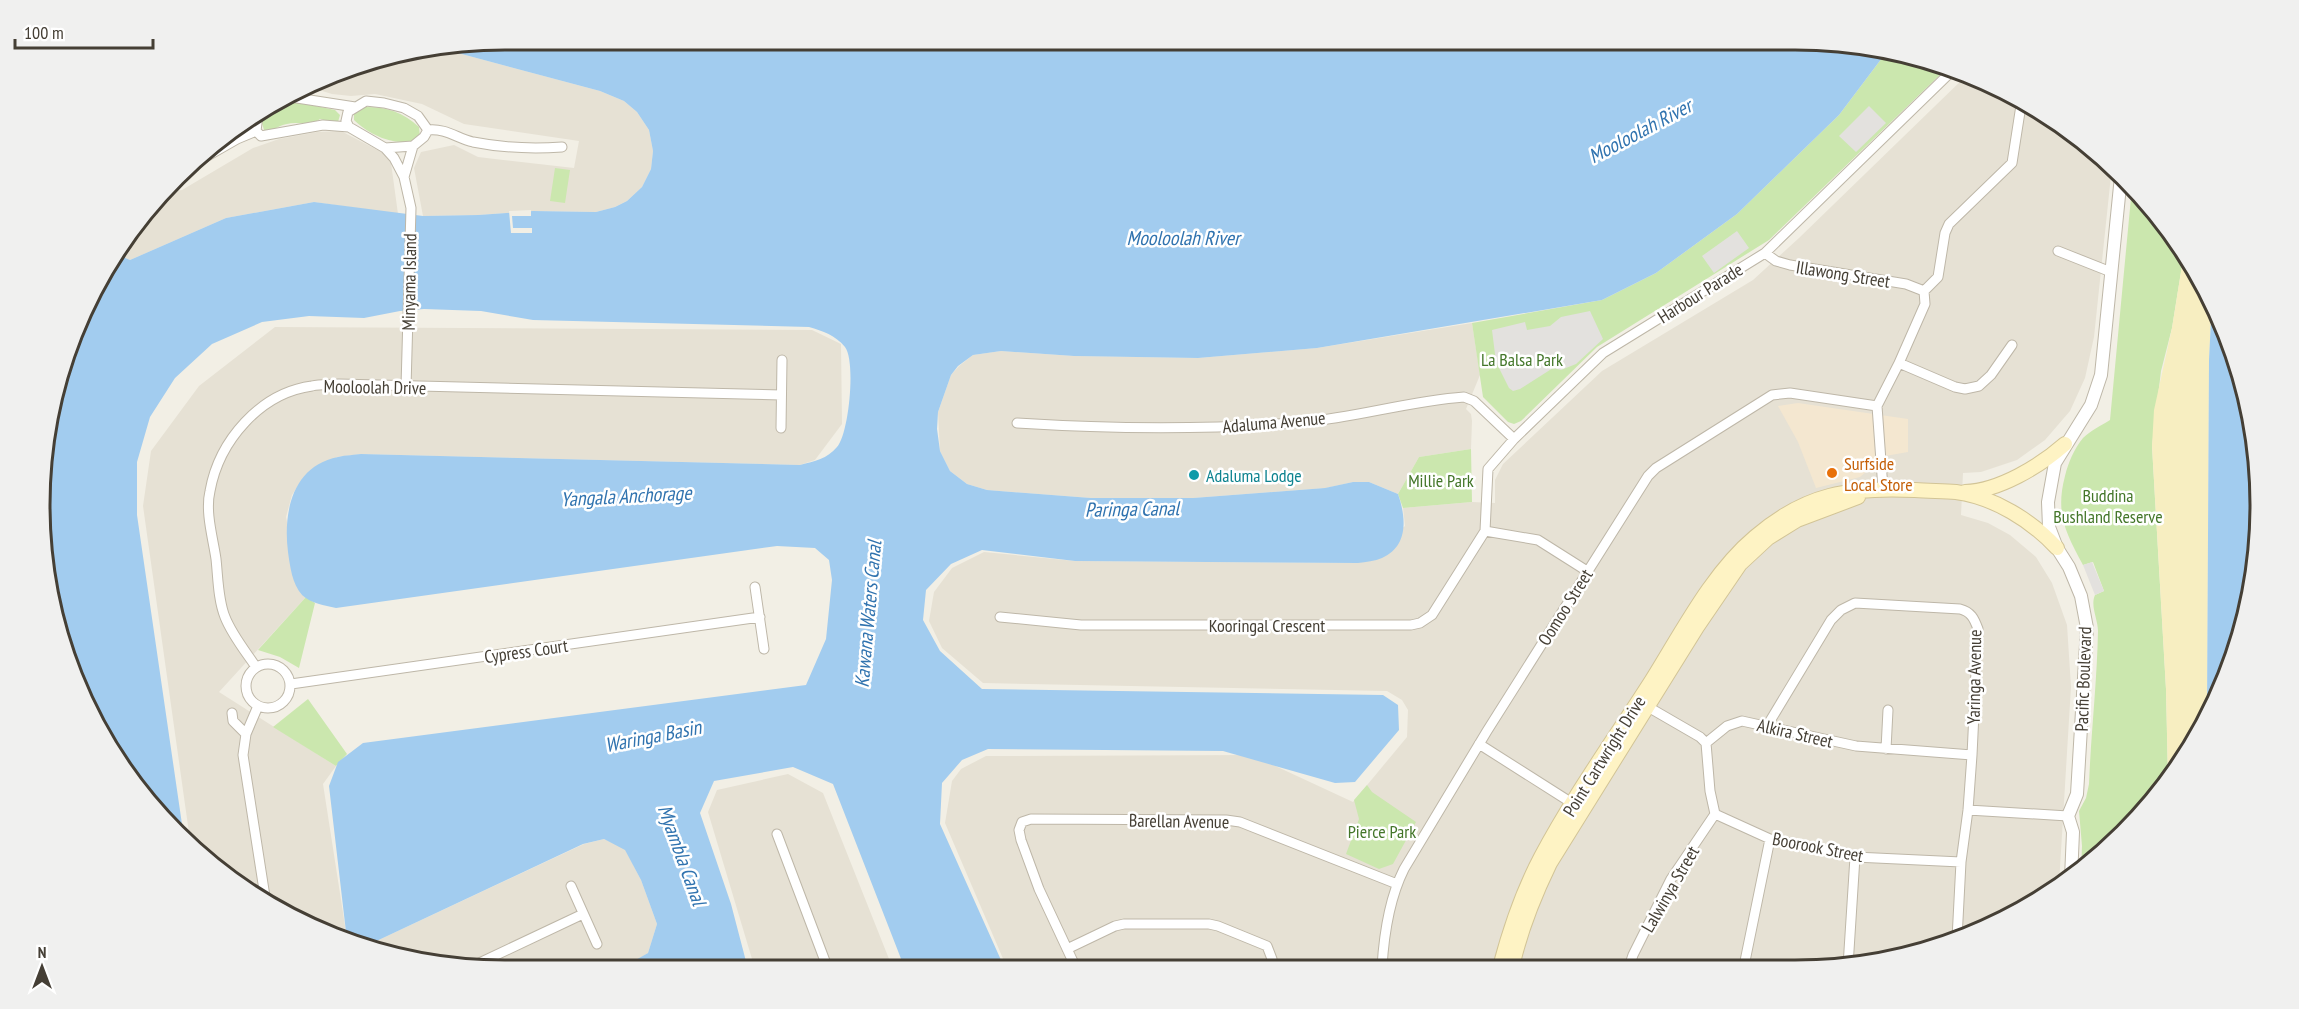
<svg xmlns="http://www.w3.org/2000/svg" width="2299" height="1009" font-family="'PT Sans Narrow',sans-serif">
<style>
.residential{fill:#e6e1d4}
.commercial{fill:#f4e7d0}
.green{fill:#cbe7ae}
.sand{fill:#f7eec1}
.parking{fill:#e3e1de}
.water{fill:#a2ccef}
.pier{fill:#f2efe5}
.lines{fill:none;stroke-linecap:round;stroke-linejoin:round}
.minor-casing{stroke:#beb7a8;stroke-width:11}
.tertiary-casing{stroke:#beb7a8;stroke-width:14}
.secondary-casing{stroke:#d2c496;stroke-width:16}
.minor{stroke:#fff;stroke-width:9}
.tertiary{stroke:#fff;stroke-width:12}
.secondary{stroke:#fef3c4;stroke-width:14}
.food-dot{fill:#e8710a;stroke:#fff;stroke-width:2}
.culture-dot{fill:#0f9aa8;stroke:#fff;stroke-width:2}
.labels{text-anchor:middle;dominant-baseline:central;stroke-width:5;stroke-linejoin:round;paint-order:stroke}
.street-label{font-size:18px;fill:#453f35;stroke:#fff}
.park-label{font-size:18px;fill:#437629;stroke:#fff}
.food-label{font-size:18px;fill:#c56008;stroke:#fff;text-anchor:start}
.culture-label{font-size:18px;fill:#0d838f;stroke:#fff;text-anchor:start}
.water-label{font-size:20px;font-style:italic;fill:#3073af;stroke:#fff}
.rim{fill:none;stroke:#453f35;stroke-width:3}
</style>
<rect width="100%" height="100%" fill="#f2efe5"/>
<!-- residential -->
<path class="residential" d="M443,49L600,91L624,101L637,112L649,130L653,151L651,169L642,187L627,201L615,207L596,212L533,211L478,215L423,216L414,168L421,152L454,145L478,157L574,168L579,141L464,124L422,104L375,94L351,96L332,94L306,86L355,64Z
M1968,74L2028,102L2102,155L2112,166L2094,337L2085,378L2070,411L2045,440L2017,460L1981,472L1963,473L1961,515L1988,523L2010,535L2036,557L2052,583L2067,625L2071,687L2059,884L1973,934L1856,966L1007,968L945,823L952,781L961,769L986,756L1252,755L1353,802L1407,737L1408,710L1402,700L1387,691L983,683L942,648L929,621L934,592L952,568L984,552L1075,561L1358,563L1405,526L1403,508L1472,502L1495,503V480L1503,464L1602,371L1753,280L1799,238Z
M341,131L385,154L391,163L398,214L314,202L226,218L130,260L116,254L167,192L182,190L253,148L279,139L317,132Z
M1472,323L1480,375L1466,409L1471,414L1472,421L1471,449L1419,457L1398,494L1369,482H1353L1326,488L1193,498H1091L987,490L967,484L950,471L940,451L938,412L951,375L959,366L973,355L1001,351L1074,356L1198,358L1317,348Z
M275,327L812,330L841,344L842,424L815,460L800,465L361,454L337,457L303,478L292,495L286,517L301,594L306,597L219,692L336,766L323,784L346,932L354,943L368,945L584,844L604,839L625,849L641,880L657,924L648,953L630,964L618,970H505L355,945L272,908L198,855L191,847L143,506L151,451L199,386Z
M788,774L823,793L893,969H755L708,812L717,790Z"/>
<!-- commercial -->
<path class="commercial" d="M1798,403L1908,419V452L1885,456L1860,477L1816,488L1798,442L1778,406Z"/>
<!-- green -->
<path class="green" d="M1885,54L1949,66L1769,240L1597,347L1521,421L1514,424L1508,422L1483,397L1472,323L1602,300L1656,273L1737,214L1839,115Z
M287,100L335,110L340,115L338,122H330L320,119C310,127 298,121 287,124C276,126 276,131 264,130L261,120L266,108Z
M361,107C384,106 402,111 419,127L420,137C400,150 369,135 354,120V113Z
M555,168L570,170L565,203L550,201Z
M2132,187L2164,221L2184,253L2172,328L2161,371L2152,446L2166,689L2168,778L2081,871L2082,846L2079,811L2086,798L2089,784C2091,733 2097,682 2098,631C2098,619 2090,606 2095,595L2104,591L2093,562L2083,565C2066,533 2055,514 2065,476C2068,463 2074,449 2083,438C2090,431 2102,425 2110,420Z
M1471,449L1472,502L1403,508L1398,494L1419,457Z
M306,597L315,603L299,668L280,657L258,650Z
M308,699L347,754L336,766L273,727Z
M1367,785L1372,792L1416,822L1393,864L1379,869L1346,854L1359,819L1354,800Z"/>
<!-- sand -->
<path class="sand" d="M2184,253L2212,299L2209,360L2207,711L2181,763L2168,778L2166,689L2152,446L2154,410L2172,328Z"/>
<!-- parking -->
<path class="parking" d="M1869,106L1886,123L1856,152L1839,136Z
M1737,231L1749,248L1714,273L1702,256Z
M1590,311L1603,339L1576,364L1561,370L1553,368L1520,389L1513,391L1509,388L1496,362L1492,330L1525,322L1527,330L1550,326L1561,317Z
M2092,562L2104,591L2095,595L2083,565Z"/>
<!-- water -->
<path class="water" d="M505,39H1795L1885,54L1839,115L1737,214L1656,273L1602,300L1317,348L1198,358L1074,356L1001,351L973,355L958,366L951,375L938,412L937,429L940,451L950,471L967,484L987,490L1091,498H1193L1325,488L1353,482H1369L1398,494C1406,517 1409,546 1382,558C1375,561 1366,562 1358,563L1075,561L982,550L951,564L926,590L923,620L940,651L982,689L1383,695L1398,705L1399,730L1355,782L1335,783L1223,751L988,749L962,760L942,783L940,824L1005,969H905L833,784L793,767L714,781L700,813L731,904L748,969L618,970L648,953L657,924L641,880L625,850L604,839L583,844L368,945L354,943L346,932L329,786L338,762L363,743L806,685L826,639L832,580L829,560L815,548L777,546L336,608C324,605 312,604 302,595C292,584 290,566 288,552C283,513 292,466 338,457C346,455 354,455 361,454L800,465C815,461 827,459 837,447C849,434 856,361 845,347C835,335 823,331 809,327L533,320L481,311L424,309L400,311L364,318L309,316L262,322L212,344L175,378L150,417L137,462V515L184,838L101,737L48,595L39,504L48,414L101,272L116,254L130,260L226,218L314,202L423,216L478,215L533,211L596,212L615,207L627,201L642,187L651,169L653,151L649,130L637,112L624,101L600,91L443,49Z
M2212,299L2244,384L2259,474L2256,566L2235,654L2207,711L2209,360Z"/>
<!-- pier -->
<path class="pier" d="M531,210V216H512L513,228H532V233H511L509,211Z"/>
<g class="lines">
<!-- minor casing -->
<g class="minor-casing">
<path id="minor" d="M284,96L355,107
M349,127L346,121L348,112L366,101L384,103L404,108L418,116L428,130
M428,130C445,128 457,138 473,142C503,148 532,149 562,147
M256,131L261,136L323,125L349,127L385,148L394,158L404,177L411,208L406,387
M256,131L258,115L262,108
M385,148L413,146
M190,164L195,163L237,139L256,131
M404,177L413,146L424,137L428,130
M2058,251L2111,272
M1765,253L1776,261L1790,265L1906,284L1924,291
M1899,363L1955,387L1965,389L1979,386L1991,375L2012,345
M1017,423C1113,429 1209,430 1305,422C1358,417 1410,401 1464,397L1474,401L1514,439
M781,428L782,360
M1883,489L1877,406L1899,363L1925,304L1924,291L1938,277L1945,233L1949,224L2012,163L2022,99
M1485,531L1488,469L1514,439L1603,353L1765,253L1955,68
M1485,531L1538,540L1587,571
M755,587L764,649
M1000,617L1081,625H1411L1420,623L1432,615L1485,531
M246 686a22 22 0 1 1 44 0a22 22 0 1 1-44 0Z
M256,667C246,652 232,635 225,617C218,600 218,577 216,559C213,538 205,512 210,491C219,441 260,393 312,386C321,384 330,385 339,384L781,395
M291,684L760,617
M1643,704L1700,737L1706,743
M258,706L246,734L243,755L266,903
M232,713L233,721L246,734
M1767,726L1831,620L1841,610L1855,603L1960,609C1971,612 1974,618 1978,629L1972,755L1968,810L1961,862L1957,939
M1706,743L1710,791L1715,814L1770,839L1855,857L1961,862
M1706,743L1727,726L1742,721L1856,746L1972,755
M1479,744L1575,805
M1886,749L1888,710
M1968,810L2068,816
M777,834L828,969
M571,886L597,944
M1067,949L1115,926L1124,924H1209L1218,926L1267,946L1272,959V968
M475,965L583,914
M1744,966L1770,839
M1848,966L1855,857
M1382,967C1384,934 1389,899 1404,869L1487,731L1648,476L1656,468L1772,395L1790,393L1877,406
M1629,967L1633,955L1671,879L1715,814
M1076,968L1039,889L1021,840L1019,830L1022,822L1031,819L1226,820L1240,822L1397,884"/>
</g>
<!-- tertiary casing -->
<g class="tertiary-casing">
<path id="tertiary" d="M2071,878L2073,832L2068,816L2077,794L2087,628L2081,596L2069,567L2057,548L2049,527L2048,502L2055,463L2091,405L2101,375L2121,176"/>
</g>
<!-- secondary casing -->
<g class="secondary-casing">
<path id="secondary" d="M1965,492C1999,491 2040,466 2065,444
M1500,967C1510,929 1523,891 1541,857C1574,795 1615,738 1652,680C1682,632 1712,573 1755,537C1806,493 1850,487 1915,490C1929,491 1943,491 1956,492C1994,497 2032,521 2057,548
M1512,967C1520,931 1534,896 1550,863L1697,627L1740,564L1768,538L1797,520L1858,497"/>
</g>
<!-- minor -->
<use href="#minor" class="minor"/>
<!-- tertiary -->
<use href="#tertiary" class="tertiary"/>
<!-- secondary -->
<use href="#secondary" class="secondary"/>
</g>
<!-- markers -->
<circle class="food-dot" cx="1832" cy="473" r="6"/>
<circle class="culture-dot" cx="1194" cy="475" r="6"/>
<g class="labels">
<!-- street labels -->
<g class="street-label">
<text transform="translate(1843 274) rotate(9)">Illawong Street</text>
<text transform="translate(409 282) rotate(-89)">Minyama Island</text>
<text transform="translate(1700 293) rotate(-32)">Harbour Parade</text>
<text transform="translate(375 387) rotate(1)">Mooloolah Drive</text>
<text transform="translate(1274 422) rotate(-5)">Adaluma Avenue</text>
<text transform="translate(1565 607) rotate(-58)">Oomoo Street</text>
<text x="1267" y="625">Kooringal Crescent</text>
<text transform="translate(526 651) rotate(-8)">Cypress Court</text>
<text transform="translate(1974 677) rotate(-89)">Yaringa Avenue</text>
<text transform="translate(2083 679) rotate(-88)">Pacific Boulevard</text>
<text transform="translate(1795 733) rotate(13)">Alkira Street</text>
<text transform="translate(1604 756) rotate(-58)">Point Cartwright Drive</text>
<text transform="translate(1179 821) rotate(1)">Barellan Avenue</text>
<text transform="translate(1818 847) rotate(11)">Boorook Street</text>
<text transform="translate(1670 889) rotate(-60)">Lalwinya Street</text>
</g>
<!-- park labels -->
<g class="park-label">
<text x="1522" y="359">La Balsa Park</text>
<text x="1441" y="480">Millie Park</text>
<text x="2108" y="495">Buddina<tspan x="2108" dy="21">Bushland Reserve</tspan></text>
<text x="1382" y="831">Pierce Park</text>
</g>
<!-- food labels -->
<g class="food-label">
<text x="1844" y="463">Surfside<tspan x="1844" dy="21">Local Store</tspan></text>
</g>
<!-- culture labels -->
<g class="culture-label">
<text x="1206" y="475">Adaluma Lodge</text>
</g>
<!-- water labels -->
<g class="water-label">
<text transform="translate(1640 131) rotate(-28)">Mooloolah River</text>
<text x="1183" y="238">Mooloolah River</text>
<text transform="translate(626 496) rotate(-3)">Yangala Anchorage</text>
<text transform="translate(1132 509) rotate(-1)">Paringa Canal</text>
<text transform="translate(868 614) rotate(-85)">Kawana Waters Canal</text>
<text transform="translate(653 736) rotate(-11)">Waringa Basin</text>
<text transform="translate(682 855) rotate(70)">Myambla Canal</text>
</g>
</g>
<!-- crop -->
<path d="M0 0H2299V1009H0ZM505 50H1795A455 455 0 0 1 2250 505V505A455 455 0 0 1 1795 960H505A455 455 0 0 1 50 505V505A455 455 0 0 1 505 50Z" fill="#f0f0ef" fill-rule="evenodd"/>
<path class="rim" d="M505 50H1795A455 455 0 0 1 2250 505V505A455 455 0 0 1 1795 960H505A455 455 0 0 1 50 505V505A455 455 0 0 1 505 50Z"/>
<!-- north arrow -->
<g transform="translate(42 967)" stroke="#ffffff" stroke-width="4.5" paint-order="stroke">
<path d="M0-4.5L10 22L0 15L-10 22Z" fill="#453f35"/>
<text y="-9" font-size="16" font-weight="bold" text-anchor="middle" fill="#453f35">N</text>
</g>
<!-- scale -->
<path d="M15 39v9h138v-9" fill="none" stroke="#453f35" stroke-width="3"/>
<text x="24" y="39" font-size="18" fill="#453f35" stroke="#ffffff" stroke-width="4.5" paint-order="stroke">100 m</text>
</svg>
